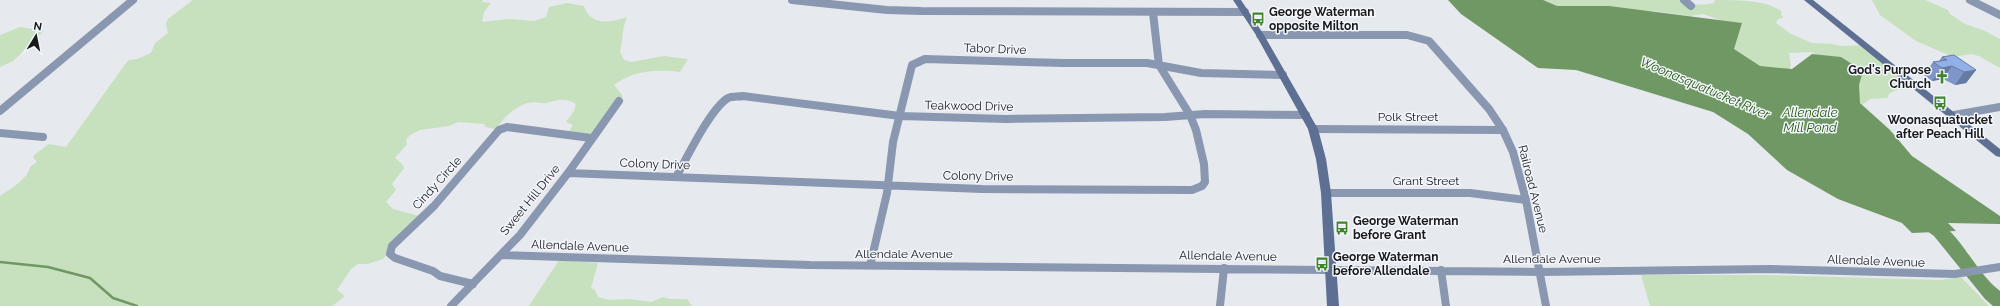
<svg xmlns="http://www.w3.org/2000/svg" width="2000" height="306" font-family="Raleway,sans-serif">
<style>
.green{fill:#c7e1bf}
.water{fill:#709864}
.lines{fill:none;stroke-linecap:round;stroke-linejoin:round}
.stream{stroke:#709864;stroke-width:2.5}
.river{fill:#709864;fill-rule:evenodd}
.street{stroke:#8a97b0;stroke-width:8}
.secondary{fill:#5d7093;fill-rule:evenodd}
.wall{fill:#7e97c8}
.shaded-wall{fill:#667ba2}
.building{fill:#92b0e8;stroke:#667ba2}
.labels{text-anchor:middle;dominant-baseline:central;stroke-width:3;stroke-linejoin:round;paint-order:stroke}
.poi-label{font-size:12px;font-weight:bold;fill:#191a1c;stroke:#f3f6fc;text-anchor:start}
.street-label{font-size:12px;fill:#191a1c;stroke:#f3f6fc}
.water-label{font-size:13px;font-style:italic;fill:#23580e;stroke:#f3f6fc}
</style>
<rect width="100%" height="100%" fill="#e6e9ee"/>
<!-- green -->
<path class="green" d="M193,0H483L482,2L491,3L484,12L482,22L509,19L534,21L546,17L549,7L567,3L584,6C590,26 610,23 627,17C622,28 623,40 620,52L624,60L631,62L664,56L688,59L680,72C656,69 634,70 614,85L623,96L589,141L564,138L573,125L566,122L574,111L576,104C566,97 557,100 546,103C543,104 538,102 534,102C519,103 506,115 498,126L499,130L486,127L484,124L458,122L449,126L420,130L410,135L406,140L407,144L395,158L402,164L404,168L392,184L396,190L386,202L393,209L423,217L383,259L368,264H358L351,269L337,290L345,296L332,306H0V196C10,189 27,180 30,167L37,162L33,157L34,155L49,144L66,147L126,63L129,60L137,59L151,53L155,43L168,33L166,24L168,19Z
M1523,0H1682C1689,6 1705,5 1714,3L1715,0C1735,0 1769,0 1782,12L1781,14L1783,18L1778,19L1776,23L1791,34L1812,43L1832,44L1841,46L1863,45L1918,89L1897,90L1890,93L1887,98L1870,99L1863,104L1848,96L1823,57L1811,52L1789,53L1791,66L1787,73H1771L1728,51L1723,21L1703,14L1690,16L1653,11L1596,15Z
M1872,0H1925L1948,10L1950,14L1965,24L1983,30L2000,39V68L1979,56L1971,54L1953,57L1916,41L1880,15Z
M20,27L44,31L13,61L0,67V35Z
M559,260L598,263L591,288L595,290L598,297L609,300L630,299L651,302L663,297L671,299H687L692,306H529Z
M1641,275H1768L1940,280L1961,277L1989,306H1650Z"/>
<!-- water -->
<path class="water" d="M1448,0H1543L1557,6H1609L1742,23L1734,49L1760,66L1792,69L1812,54L1841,57L1863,71L1859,85L1860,103L1890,130L1912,156L2000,216V224L1948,223L1956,231L1912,233L1902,223L1838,199L1787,170L1748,134L1713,112L1576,70L1538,68L1461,14Z"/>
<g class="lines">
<!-- stream -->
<path class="stream" d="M0,262L48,267L90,278L113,298L137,306"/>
<!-- river -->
<path class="river" d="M1923,214C1959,225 1972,270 2000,291V306H1993L1985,299L1934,236L1917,224L1914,220L1917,216Z"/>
<!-- street -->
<path class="street" d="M792,0L887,10L921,11L1245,12
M1684,0L1691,6
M1970,0L2000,15
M1260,35H1407L1429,41L1489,109L1503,130L1513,152L1526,200L1546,306
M0,111L133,0
M1954,115L2000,107
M1313,129L1503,130
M0,133L43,137
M568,173L982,189L1192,190L1202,186L1205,182L1204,164L1196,130L1190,115L1159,65L1153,13
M676,177C687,158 710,109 728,98C732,96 738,97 743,96L900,116L1006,119L1165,117L1205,114L1306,115
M1326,193H1470L1526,200
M501,255L810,265L1541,272L1771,269L1955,274L2000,267
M870,266L887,193L893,142L912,65L925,59L1063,63H1147L1201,73L1283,75
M1441,270L1446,306
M473,284L440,276L433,271L395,258L390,254L392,246L434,206L499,130L507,127L591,138
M451,306L520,235L568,173L619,101
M1220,306L1224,268"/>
<!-- secondary -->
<path class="secondary" d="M1233,0H1241L1264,35L1318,129L1326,159L1331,193L1339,306H1327L1321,193L1316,159L1308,129L1256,35Z
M1804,0H1813L2000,149V157L1996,156Z"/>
</g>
<!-- wall -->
<path class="wall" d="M1942,57L1976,70L1966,83L1955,85L1943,79L1932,81L1924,75L1933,62L1939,61Z"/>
<!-- shaded-wall -->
<path class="shaded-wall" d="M1952,66L1943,79L1932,81L1942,68Z
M1976,70L1966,83L1955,85L1964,72Z"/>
<!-- building -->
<path class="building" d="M1954,55L1976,70L1964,72L1952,66L1942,68L1933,62L1947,60L1942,57Z"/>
<!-- icons -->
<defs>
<g id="bus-bare" transform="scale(1.08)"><path d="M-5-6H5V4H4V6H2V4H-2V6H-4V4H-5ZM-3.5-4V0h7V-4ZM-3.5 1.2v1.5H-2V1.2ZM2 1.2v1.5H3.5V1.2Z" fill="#408428" stroke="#f3f6fc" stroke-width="2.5" paint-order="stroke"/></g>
<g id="church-bare" transform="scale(1.08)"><path d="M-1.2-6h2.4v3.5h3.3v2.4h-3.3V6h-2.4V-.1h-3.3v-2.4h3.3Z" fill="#408428" stroke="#f3f6fc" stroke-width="2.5" paint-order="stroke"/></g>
</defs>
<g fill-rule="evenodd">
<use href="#bus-bare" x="1258" y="19"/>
<use href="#church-bare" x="1942" y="77"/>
<use href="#bus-bare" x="1940" y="103"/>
<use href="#bus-bare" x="1342" y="228"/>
<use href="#bus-bare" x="1322" y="264"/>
</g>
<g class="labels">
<!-- poi labels -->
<g class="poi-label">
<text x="1269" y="12">George Waterman<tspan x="1269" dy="14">opposite Milton</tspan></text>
<text x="1931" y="70" text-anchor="end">God's Purpose<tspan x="1931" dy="14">Church</tspan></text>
<text x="1940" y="120" text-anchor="middle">Woonasquatucket<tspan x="1940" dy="14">after Peach Hill</tspan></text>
<text x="1353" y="221">George Waterman<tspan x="1353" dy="14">before Grant</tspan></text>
<text x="1333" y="257">George Waterman<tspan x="1333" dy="14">before Allendale</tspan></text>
</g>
<!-- street labels -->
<g class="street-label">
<text transform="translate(995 49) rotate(2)">Tabor Drive</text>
<text transform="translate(969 106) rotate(1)">Teakwood Drive</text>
<text x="1408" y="117">Polk Street</text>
<text transform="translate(655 164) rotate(2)">Colony Drive</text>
<text transform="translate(978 176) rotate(1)">Colony Drive</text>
<text x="1426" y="181">Grant Street</text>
<text transform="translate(437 183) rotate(-48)">Cindy Circle</text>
<text transform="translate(1533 189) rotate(76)">Railroad Avenue</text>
<text transform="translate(530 200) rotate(-51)">Sweet Hill Drive</text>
<text transform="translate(580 246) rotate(2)">Allendale Avenue</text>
<text x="904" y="254">Allendale Avenue</text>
<text transform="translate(1228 256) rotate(1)">Allendale Avenue</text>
<text x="1552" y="259">Allendale Avenue</text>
<text transform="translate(1876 261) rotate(2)">Allendale Avenue</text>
</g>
<!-- water labels -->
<g class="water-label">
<text transform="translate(1705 88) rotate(23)">Woonasquatucket River</text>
<text x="1810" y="112">Allendale<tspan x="1810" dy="15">Mill Pond</tspan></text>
</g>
</g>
<!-- north arrow -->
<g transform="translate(36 36) rotate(10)" stroke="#f3f6fc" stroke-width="3" paint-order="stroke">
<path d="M0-3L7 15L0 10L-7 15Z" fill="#191a1c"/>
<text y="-6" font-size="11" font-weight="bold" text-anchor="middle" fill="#191a1c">N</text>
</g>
</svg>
